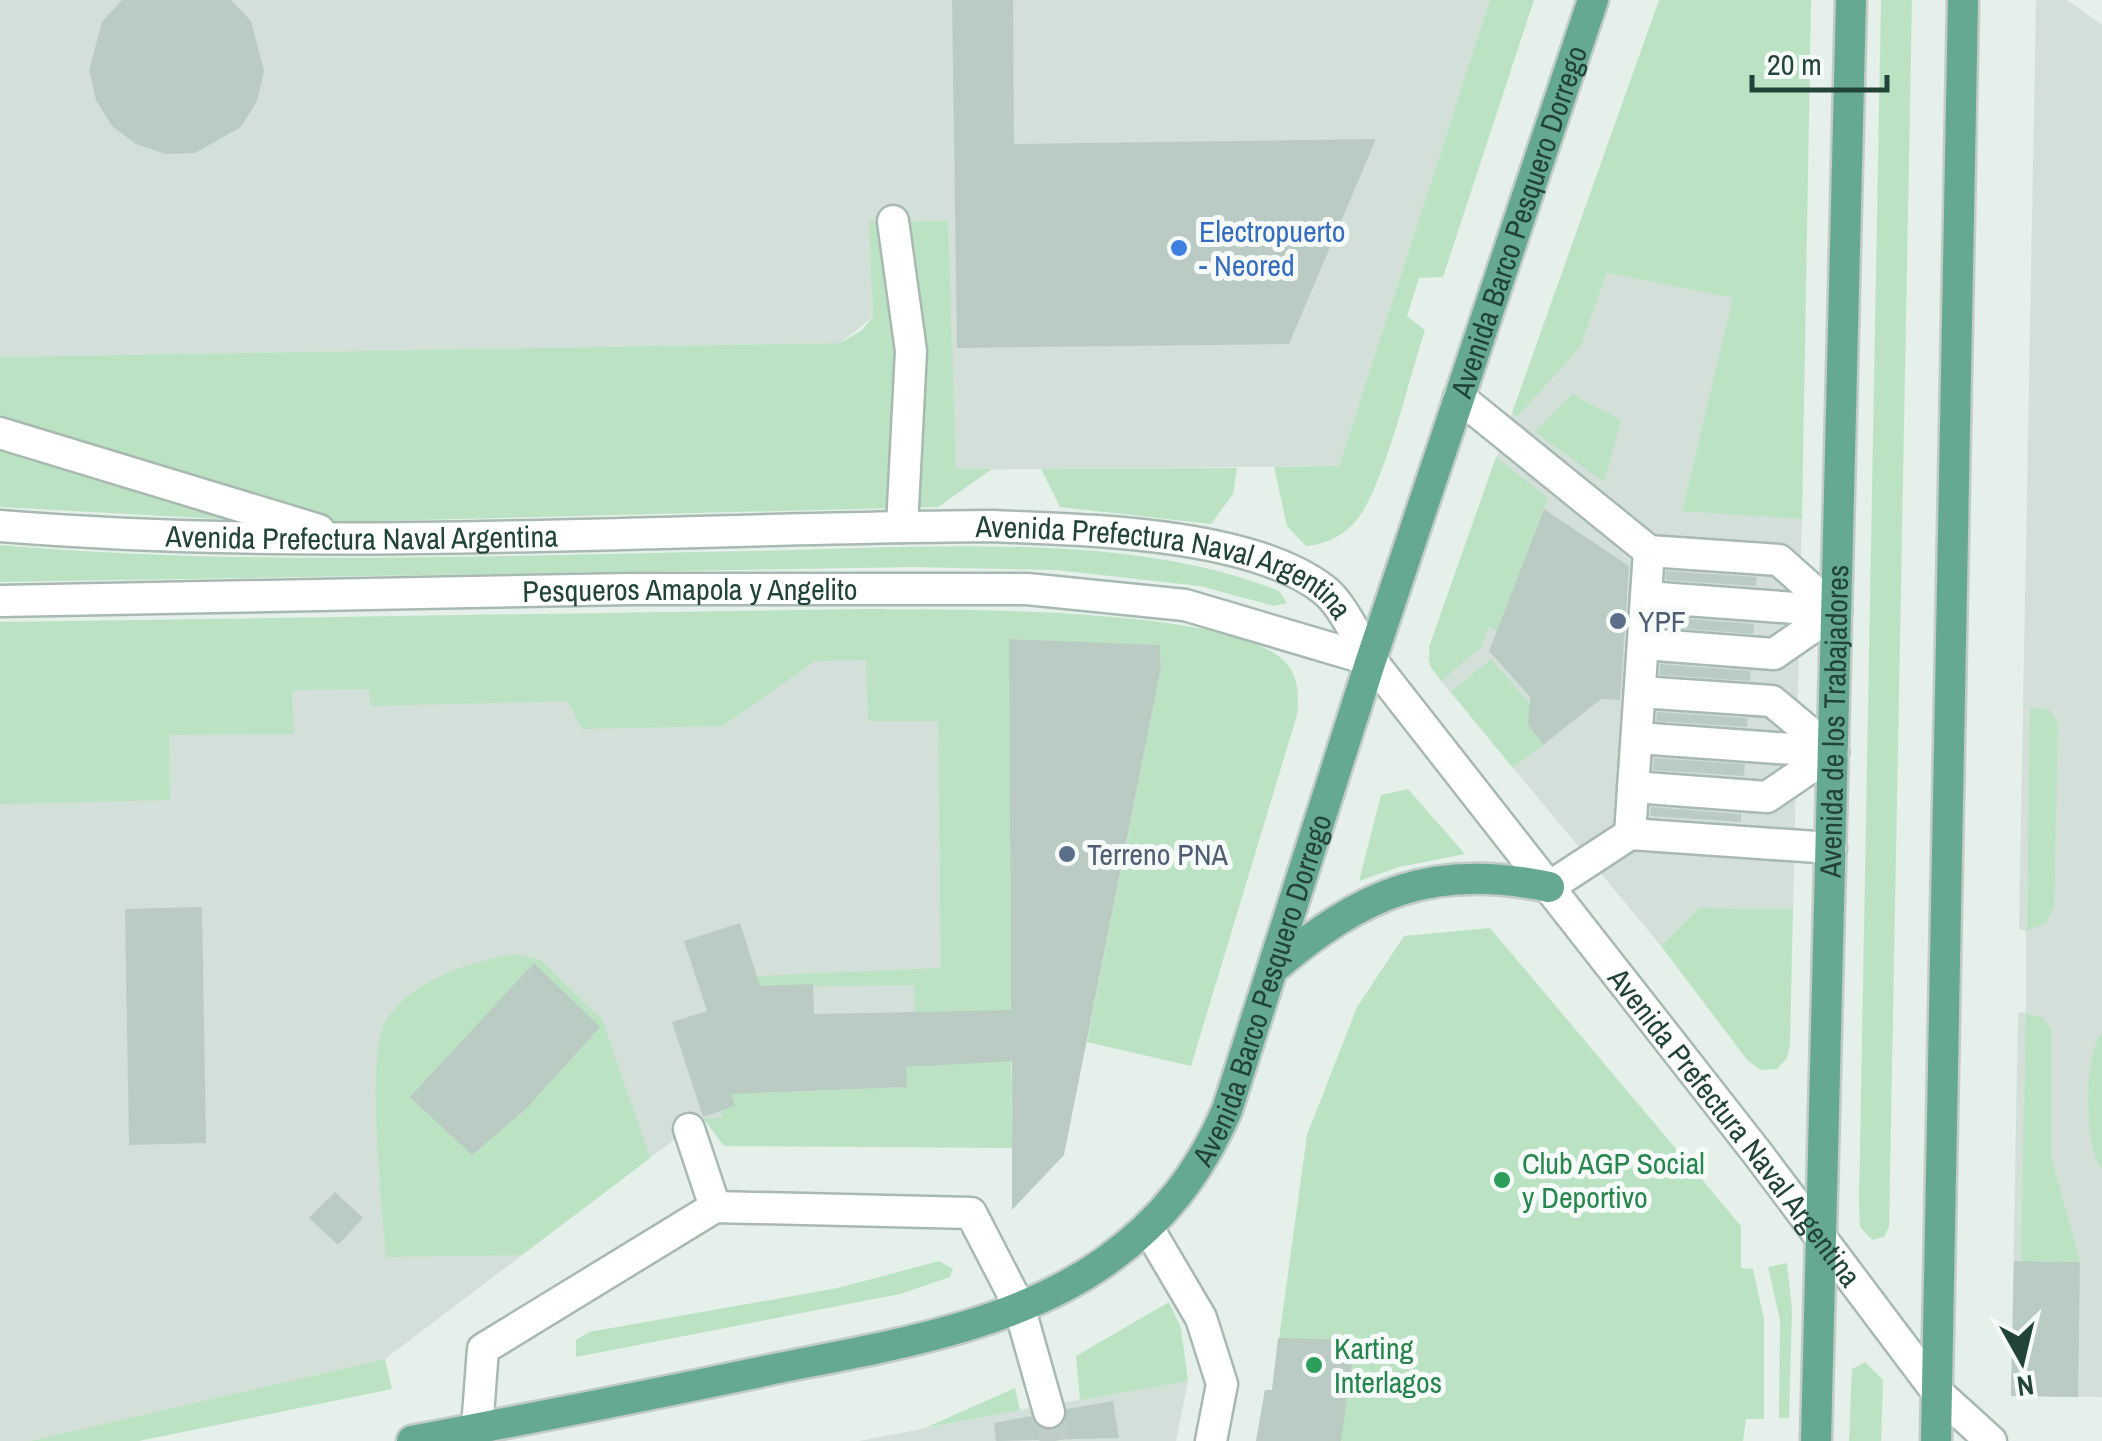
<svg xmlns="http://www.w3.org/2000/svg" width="2102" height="1441" font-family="'Archivo Narrow',sans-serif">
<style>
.built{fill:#d3e0d9}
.green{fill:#bce2c4}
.building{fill:#bacbc3}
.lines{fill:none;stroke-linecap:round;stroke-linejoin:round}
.minor-tunnel{stroke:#becec6;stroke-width:30;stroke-dasharray:30 15;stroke-linecap:butt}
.minor-casing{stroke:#a7b9b1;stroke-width:35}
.major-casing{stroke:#c1cbc7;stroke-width:35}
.minor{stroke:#fff;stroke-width:30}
.major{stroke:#66a993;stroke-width:30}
.shop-dot{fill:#3f7fe0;stroke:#f6fbf9;stroke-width:4}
.service-dot{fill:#5c6f8a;stroke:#f6fbf9;stroke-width:4}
.leisure-dot{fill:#2e9e5b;stroke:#f6fbf9;stroke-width:4}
.labels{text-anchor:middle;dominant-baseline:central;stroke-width:10;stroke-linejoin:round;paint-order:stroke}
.street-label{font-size:30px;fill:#224438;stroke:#f6fbf9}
.shop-label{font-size:30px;fill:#366cbe;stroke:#f6fbf9;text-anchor:start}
.service-label{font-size:30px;fill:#4e5e75;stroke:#f6fbf9;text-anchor:start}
.leisure-label{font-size:30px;fill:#27864d;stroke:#f6fbf9;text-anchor:start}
</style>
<rect width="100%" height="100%" fill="#e5f0ea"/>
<!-- built -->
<path class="built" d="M0,0H1490L1339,466L956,470L947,221L870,222L873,317L840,343L0,357Z
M2036,0H2067L2102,25V1397L2011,1396L2018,1013L2026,1012V931L2019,929Z
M1607,273L1734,298L1682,510L1802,519L1793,909L1699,908L1661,946L1441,681L1428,659L1512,413L1516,416L1580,347Z
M1009,639L1011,1120L703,1118L385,1359L31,1441H0V652Z
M1188,1381L1176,1441H859L1020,1410Z"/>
<!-- green -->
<path class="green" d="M1490,0H1534L1443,277L1419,278L1407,316L1425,330C1409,378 1386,479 1359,517C1346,535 1327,544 1306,546L1287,526L1274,467L1339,466Z
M1659,0H1811L1802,519L1682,511L1733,298L1607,273L1580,347L1517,417L1512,413Z
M1881,0H1912L1889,1227L1884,1237L1872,1240L1860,1227L1859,1204Z
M948,221L956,469H992L938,507L295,523L0,507V357L840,343L861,331L873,317L869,222Z
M1572,394L1621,420L1604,482L1535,432Z
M1496,457L1548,498L1497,630L1488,627L1481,647L1441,681L1430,666L1429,647Z
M1237,468L1233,494L1211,524L1060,507L1041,469Z
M0,545C251,567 503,555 755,551C917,548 1127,530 1279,591L1287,603L1274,606L1200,586L1056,570L914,567L0,582Z
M868,609C947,610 1239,606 1287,664C1299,679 1299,697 1297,715L1191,1066L1087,1042L1161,668L1160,646L1009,639L1012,1148L724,1146L703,1118H722L721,1063L788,1092L906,1087V1067L951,1064L915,1014L914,985L760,987L757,976L941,968L938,721H868L866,660L815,661L723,726L582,729L568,701L371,706L369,689L292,690L294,734L169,735L170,800L0,804V622Z
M1491,659L1530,704L1543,745L1513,768L1451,692Z
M2030,708L2050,710L2058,723L2054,906L2045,924L2027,930Z
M1408,789L1465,854L1399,867L1359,881L1381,795Z
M1699,908L1793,909L1790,1044L1787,1058L1777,1069L1761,1070L1748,1061L1661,946Z
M1490,928L1741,1226V1268L1753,1269L1764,1320V1419H1746L1743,1441H1256L1265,1390H1272L1307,1135L1357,1007L1404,936Z
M514,954L541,960L602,1019L650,1158L522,1255L386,1257C383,1209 364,1054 387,1019C413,979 470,962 514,954Z
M2026,1013L2041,1017L2051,1028V1156L2080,1262L2021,1261Z
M2102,1032V1170C2084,1148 2083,1054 2102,1032Z
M939,1261L953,1269L950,1277L900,1294L576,1357V1340L589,1332L838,1288Z
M1787,1263L1792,1310L1789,1418H1779L1780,1320L1768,1267Z
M1169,1302L1181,1328L1188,1381L1080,1400L1076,1356Z
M385,1359L392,1389L139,1441H30Z
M1865,1362L1883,1380L1881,1441H1849L1852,1369Z
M1015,1388L1020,1410L925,1428Z"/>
<!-- building -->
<path class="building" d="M122,0H231L251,21L264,71L257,101L241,127L195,153L165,154L136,144L112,126L96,100L89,70L102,22Z
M952,0H1013L1014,144L1376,139L1289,344L957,348Z
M1544,509L1629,566L1620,700L1601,699L1543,745L1528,724L1530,697L1489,651Z
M1666,571L1757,577L1756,586L1666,580Z
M1663,617L1754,624L1753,634L1663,627Z
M1009,639L1160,645L1161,668L1064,1155L1012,1210V1061L906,1067L907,1087L731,1094L735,1106L703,1117L672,1022L707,1011L684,941L740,923L760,986L813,984L814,1014L1011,1010Z
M1660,664L1751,671L1750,681L1660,675Z
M1657,712L1748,718L1747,727L1656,721Z
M1654,758L1745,764L1744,776L1653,770Z
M1651,807L1741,814V822L1650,816Z
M202,907L206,1143L129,1145L125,909Z
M534,963L600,1027L526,1109L472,1155L410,1097Z
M335,1192L363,1218L338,1245L309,1218Z
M2014,1261L2080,1262L2078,1397L2011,1396Z
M1278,1338L1355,1340L1341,1441H1256L1265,1390H1272Z
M1113,1401L1119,1438L996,1441L994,1423L1031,1416L1037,1426L1053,1430L1063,1424L1067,1409Z"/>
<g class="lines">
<!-- minor-tunnel -->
<path class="minor-tunnel" d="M1049,1412L1055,1441"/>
<!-- minor casing -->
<g class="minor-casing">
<g id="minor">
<path d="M893,221L911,351L902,527"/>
<path d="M1459,397L1649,551L1779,560L1836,611"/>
<path d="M0,433L319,530"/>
<path id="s1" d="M0,526C330,553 662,528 993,526C1085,530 1248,532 1323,589C1343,604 1357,639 1371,660L1758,1154L1937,1392L1991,1441"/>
<path d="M1646,597L1836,611"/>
<path id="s2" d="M0,601L630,589H1027L1185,605L1371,660"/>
<path d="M1643,644L1774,654L1836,611"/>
<path d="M1640,692L1772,701L1833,752"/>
<path d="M1637,738L1833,752"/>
<path d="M1633,787L1767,797L1833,752"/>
<path d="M1630,834L1831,848"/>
<path d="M1549,887L1630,834L1649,551"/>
<path d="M689,1129L715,1207"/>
<path d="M1148,1228L1201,1318L1222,1384L1211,1441"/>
<path d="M477,1428L483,1349L715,1207L971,1213L1019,1306L1049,1412"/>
</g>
</g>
<!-- major casing -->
<g class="major-casing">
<g id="major">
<path d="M1274,968C1362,893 1433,862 1549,887"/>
<path id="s3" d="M412,1441C532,1418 651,1395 769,1370C882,1347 1010,1329 1106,1261C1163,1220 1199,1174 1227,1110L1371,660L1593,0"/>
<path id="s4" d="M1816,1441L1851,0"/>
<path d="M1936,1441L1963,0"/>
</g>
</g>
<!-- minor -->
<use href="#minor" class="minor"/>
<!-- major -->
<use href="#major" class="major"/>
</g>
<!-- markers -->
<circle class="shop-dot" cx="1179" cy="248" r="10"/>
<g class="service-dot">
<circle cx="1618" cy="621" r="10"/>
<circle cx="1067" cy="854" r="10"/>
</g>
<g class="leisure-dot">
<circle cx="1502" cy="1180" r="10"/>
<circle cx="1314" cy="1365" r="10"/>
</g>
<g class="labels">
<!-- street labels -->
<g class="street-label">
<text stroke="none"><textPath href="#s3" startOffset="1852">Avenida Barco Pesquero Dorrego</textPath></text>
<text stroke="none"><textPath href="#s1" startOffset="362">Avenida Prefectura Naval Argentina</textPath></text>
<text stroke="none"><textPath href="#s1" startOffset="1172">Avenida Prefectura Naval Argentina</textPath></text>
<text stroke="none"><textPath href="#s2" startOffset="690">Pesqueros Amapola y Angelito</textPath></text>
<text stroke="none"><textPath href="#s4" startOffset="720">Avenida de los Trabajadores</textPath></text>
<text stroke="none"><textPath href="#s3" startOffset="1042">Avenida Barco Pesquero Dorrego</textPath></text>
<text stroke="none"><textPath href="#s1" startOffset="2012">Avenida Prefectura Naval Argentina</textPath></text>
</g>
<!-- shop labels -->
<g class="shop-label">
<text x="1199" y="231">Electropuerto<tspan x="1199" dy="34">- Neored</tspan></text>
</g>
<!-- service labels -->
<g class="service-label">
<text x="1638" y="621">YPF</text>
<text x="1087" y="854">Terreno PNA</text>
</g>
<!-- leisure labels -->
<g class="leisure-label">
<text x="1522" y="1163">Club AGP Social<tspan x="1522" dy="34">y Deportivo</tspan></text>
<text x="1334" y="1348">Karting<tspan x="1334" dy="34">Interlagos</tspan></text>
</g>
</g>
<!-- north arrow -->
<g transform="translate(2022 1361) rotate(172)" stroke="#f6fbf9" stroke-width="8" paint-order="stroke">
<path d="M0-8L18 38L0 25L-18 38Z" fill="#224438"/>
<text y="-15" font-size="28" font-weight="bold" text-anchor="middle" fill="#224438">N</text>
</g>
<!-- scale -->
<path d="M1752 75v15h135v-15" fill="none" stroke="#224438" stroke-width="5"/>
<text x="1767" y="75" font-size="30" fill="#224438" stroke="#f6fbf9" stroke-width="8" paint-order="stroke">20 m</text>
</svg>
